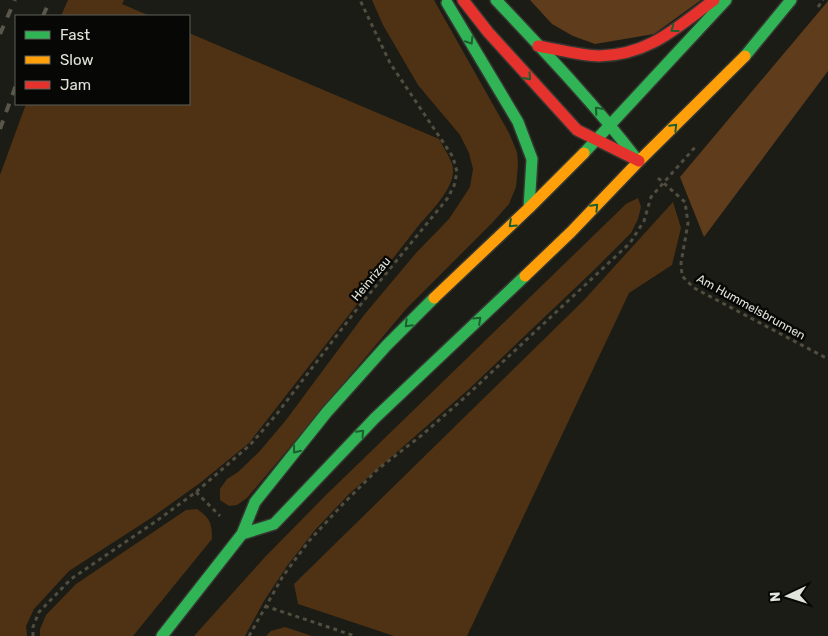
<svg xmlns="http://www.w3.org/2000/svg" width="828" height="636" font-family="Rubik,sans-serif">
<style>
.green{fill:#4f3113}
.forest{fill:#5f3c1b}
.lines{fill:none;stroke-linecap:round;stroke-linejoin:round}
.fast-casing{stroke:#363732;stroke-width:14}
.slow-casing{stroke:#363732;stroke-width:14}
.jam-casing{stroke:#363732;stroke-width:14}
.path{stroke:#514e40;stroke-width:3;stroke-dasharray:4 4;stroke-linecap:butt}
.fast{stroke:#30b455;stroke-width:11}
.slow{stroke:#ff9f0a;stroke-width:11}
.jam{stroke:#e5322d;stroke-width:11}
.rail{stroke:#585749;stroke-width:4;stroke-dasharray:9 9;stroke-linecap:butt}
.oneway{stroke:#1c5e2d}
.labels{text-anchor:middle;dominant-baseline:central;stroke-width:5;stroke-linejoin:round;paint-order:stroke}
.street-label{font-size:12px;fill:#e1e4db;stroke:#070805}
</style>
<rect width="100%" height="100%" fill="#1b1c16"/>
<!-- green -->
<path class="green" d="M68,0H124L122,4L150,16H61Z
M372,0H434L509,133L517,152L518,165L516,187L509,204L492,223L407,308L247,498L237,505L229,506L220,500V489L227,479L238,472L259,452L286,420L364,315L416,253L449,219L470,187L473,169L469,153L460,135L418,85L383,25Z
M189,33L439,139C443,147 449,155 452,164C459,184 431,211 419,225L249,443L200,483L151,518L69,571L34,609L26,626L27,636H0V175L26,104H189Z
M638,198L641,207L638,219L631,233L594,270L469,389L349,494L315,530L287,566L264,601L245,636H194L265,557L325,496L626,204Z
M673,202L681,228L672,265L629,293L467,636H394L298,604L294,584L584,300Z
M197,509C210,518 212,523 212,539L133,636H40V629L46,615L76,584L186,510Z
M285,627L312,636H266L271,631Z"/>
<!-- forest -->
<path class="forest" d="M530,0H701L654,34L595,44L573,36L552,24Z
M828,1V71L704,237L680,177Z"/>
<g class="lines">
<!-- fast casing -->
<g class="fast-casing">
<path id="fast" d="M496,0C544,51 593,102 636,158
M447,3L518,122L532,159L529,208
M745,56L791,0
M584,153L726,0
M242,534L274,524L375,418L525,276
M162,636L242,534L255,502L327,412L386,346L434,298"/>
</g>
<!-- slow casing -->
<g class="slow-casing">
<path id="slow" d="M525,276L571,232L639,161L745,56
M434,298L529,208L584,153"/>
</g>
<!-- jam casing -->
<g class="jam-casing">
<path id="jam" d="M463,0L488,32L577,130L639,161
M538,46C555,49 583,56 599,56C649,55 676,28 714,0"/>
</g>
<!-- path -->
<path class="path" d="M818,7L823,0
M658,178L685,202L688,223L681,263L682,276L694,288L828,359
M196,492L220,516
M265,606L355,636
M33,636V627L39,612L71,579L155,522L196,492L250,445L276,415L357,309L447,199L454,186L457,172L453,157L390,63L360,0
M249,636L283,576L309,541L343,504L378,469L422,435L463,399L630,243L644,221L651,197L697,145"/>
<!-- fast -->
<use href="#fast" class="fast"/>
<!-- slow -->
<use href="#slow" class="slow"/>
<!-- jam -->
<use href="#jam" class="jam"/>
<!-- rail -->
<path class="rail" d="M43,16L50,0
M0,34L15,0
M0,129L16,85"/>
</g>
<!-- one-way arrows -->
<defs><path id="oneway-chevron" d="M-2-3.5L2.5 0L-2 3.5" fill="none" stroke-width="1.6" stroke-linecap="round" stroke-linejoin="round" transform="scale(1.25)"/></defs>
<g class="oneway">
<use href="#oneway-chevron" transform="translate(674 29) rotate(144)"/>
<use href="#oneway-chevron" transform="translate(470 41) rotate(58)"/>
<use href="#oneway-chevron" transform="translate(528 77) rotate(48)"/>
<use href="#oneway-chevron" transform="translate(598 110) rotate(-131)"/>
<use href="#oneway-chevron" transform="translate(674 127) rotate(-45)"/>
<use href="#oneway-chevron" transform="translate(595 207) rotate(-46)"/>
<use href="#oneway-chevron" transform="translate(512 224) rotate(137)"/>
<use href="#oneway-chevron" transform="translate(478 320) rotate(-43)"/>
<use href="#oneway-chevron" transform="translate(408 324) rotate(135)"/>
<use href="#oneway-chevron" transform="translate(361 433) rotate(-47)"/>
<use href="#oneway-chevron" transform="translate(296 450) rotate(128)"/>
</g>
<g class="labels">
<!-- street labels -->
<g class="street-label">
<text transform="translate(371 279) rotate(-50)">Heinrizau</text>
<text transform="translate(751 307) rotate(29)">Am Hummelsbrunnen</text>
</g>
</g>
<!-- legend -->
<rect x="15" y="15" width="175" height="90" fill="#070805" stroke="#5e605b"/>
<rect x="25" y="31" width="25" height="8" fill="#30b455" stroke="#5e605b"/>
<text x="60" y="40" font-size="15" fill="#e1e4db">Fast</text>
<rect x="25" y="56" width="25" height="8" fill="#ff9f0a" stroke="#5e605b"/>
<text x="60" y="65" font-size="15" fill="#e1e4db">Slow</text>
<rect x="25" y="81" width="25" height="8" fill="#e5322d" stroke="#5e605b"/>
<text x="60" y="90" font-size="15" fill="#e1e4db">Jam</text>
<!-- north arrow -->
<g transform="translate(788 596) rotate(266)" stroke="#070805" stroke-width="4" paint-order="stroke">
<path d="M0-4L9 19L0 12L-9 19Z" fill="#e1e4db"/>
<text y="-8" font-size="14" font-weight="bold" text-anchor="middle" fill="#e1e4db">N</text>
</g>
</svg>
